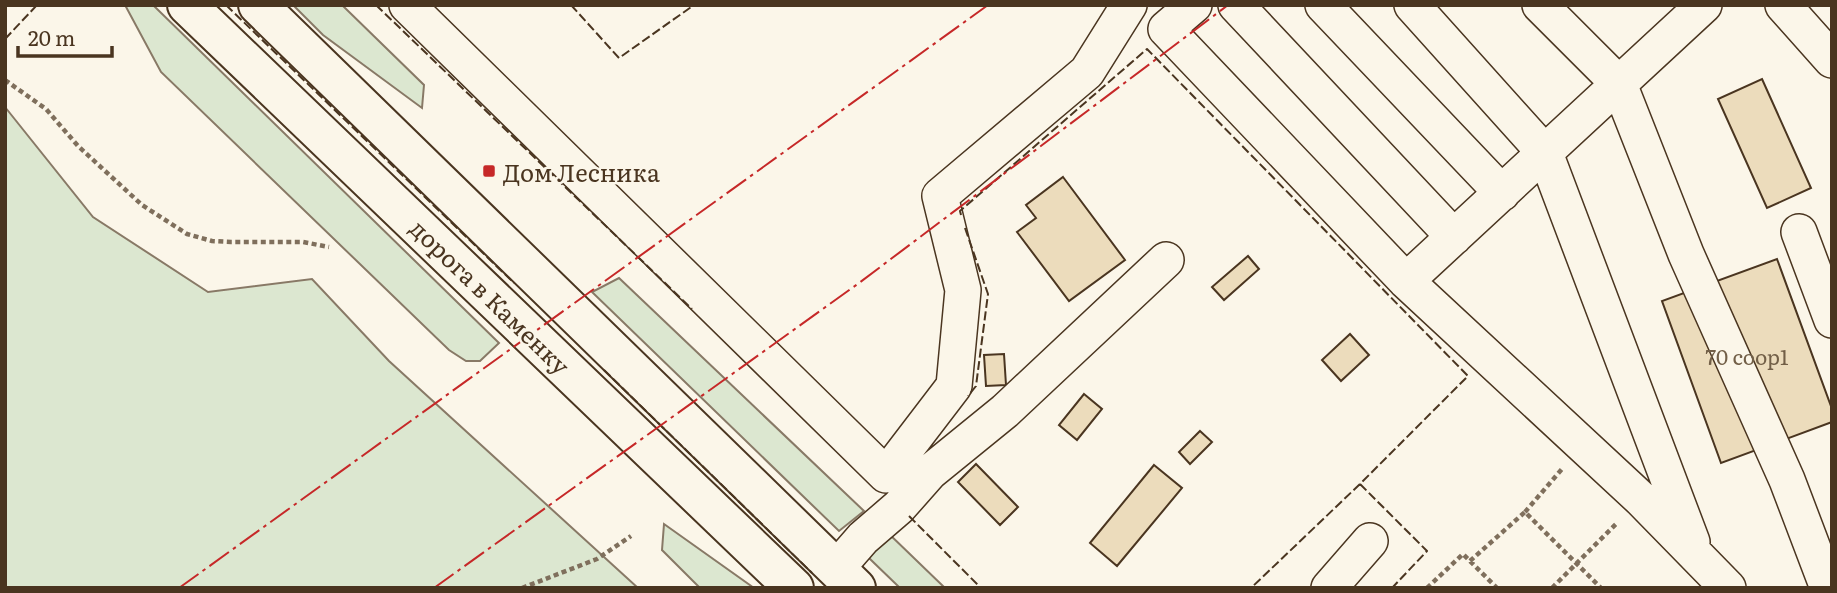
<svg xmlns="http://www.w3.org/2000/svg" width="1837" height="593" font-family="Literata,serif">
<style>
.green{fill:#dce7d0;stroke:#887966;stroke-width:2}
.building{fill:#ecdcbc;stroke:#4a3520;stroke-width:2}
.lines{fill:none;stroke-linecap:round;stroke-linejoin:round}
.minor-casing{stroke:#4a3520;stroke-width:38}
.major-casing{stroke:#4a3520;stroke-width:42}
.path{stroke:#7f6f5c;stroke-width:4.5;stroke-dasharray:5 3.5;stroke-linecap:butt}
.minor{stroke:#fbf6e9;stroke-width:35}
.major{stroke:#fbf6e9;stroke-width:38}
.fence{stroke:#4a3520;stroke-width:2;stroke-dasharray:9 3.5;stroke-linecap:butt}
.power{stroke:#c62828;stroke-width:2;stroke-dasharray:24 5 3.5 5;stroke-linecap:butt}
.poi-dot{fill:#c62828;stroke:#fbf6e9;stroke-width:2.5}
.labels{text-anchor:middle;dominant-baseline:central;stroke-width:5;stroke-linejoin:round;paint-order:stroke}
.number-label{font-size:21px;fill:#725f47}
.poi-label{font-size:24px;fill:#4a3520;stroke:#fbf6e9;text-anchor:start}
.street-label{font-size:24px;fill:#4a3520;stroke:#fbf6e9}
</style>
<rect width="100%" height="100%" fill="#fbf6e9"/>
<!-- green -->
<path class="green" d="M125,5H153L499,343L480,361H466L449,350L161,72Z
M293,5H342L424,85L422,108L323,35Z
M5,107L93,217L208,292L312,279L389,361L638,588H5Z
M619,278L864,511L839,531L592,292Z
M664,524L754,588H700L662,550Z
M886,531L945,588H900L869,558Z"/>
<!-- building -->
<path class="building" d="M1762,79L1811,188L1767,208L1718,99Z
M1063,177L1125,260L1069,301L1017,232L1036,218L1026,205Z
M1248,256L1259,269L1224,300L1212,287Z
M1777,259L1832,409V422L1721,463L1662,301Z
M1350,334L1369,355L1341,381L1322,360Z
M1004,354L1006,385L986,386L984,355Z
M1084,394L1102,409L1077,440L1059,425Z
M1200,431L1212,442L1190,464L1179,452Z
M976,464L1018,507L1000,525L958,482Z
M1154,465L1182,488L1117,566L1090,543Z"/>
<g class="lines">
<!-- minor casing -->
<g class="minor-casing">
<path id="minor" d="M407,5L886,475L954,386L963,290L940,196L1087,72L1129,5
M1194,5L1166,29L1406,281L1641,499L1728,588
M1236,5L1454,237
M1323,5L1502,193
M1412,5L1545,153L1692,542
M1540,5L1619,84L1686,254L1787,480L1828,588
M1783,5L1832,60
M1799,232L1832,320
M1406,281L1704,5
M836,569L863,538L899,507L930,472L1005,411L1166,260
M1329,588L1370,541"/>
</g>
<!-- major casing -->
<g class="major-casing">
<path id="major" d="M187,5L794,588
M258,5L856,588"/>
</g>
<!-- path -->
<path class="path" d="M5,80L46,109L78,146L142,205L187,234L212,241L231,242H303L329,247
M1525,512L1562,469
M1470,561L1525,512L1601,588
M522,588L597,559L631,536
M1427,588L1463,554L1497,588
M1552,588L1618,522"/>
<!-- minor -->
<use href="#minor" class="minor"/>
<!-- major -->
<use href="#major" class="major"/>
<!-- fence -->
<path class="fence" d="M226,5L514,283
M376,5L692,309
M571,5L619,58L694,5
M5,39L37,5
M961,215L960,211L1147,49L1468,376L1360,484L1251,588
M965,228L988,294L976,386L968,396
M604,370L812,573
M1360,484L1427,551L1392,588
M909,516L981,588"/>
<!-- power -->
<path class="power" d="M179,588L988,5
M434,588L859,283L1228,5"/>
</g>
<!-- markers -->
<rect class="poi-dot" x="482" y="164" width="14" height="14" rx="3.5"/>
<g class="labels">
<!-- number labels -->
<g class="number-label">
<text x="1747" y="355">70 соор1</text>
</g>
<!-- poi labels -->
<g class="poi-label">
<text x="503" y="171">Дом Лесника</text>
</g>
<!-- street labels -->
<g class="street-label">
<text transform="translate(491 296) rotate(44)">дорога в Каменку</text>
</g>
</g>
<!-- border -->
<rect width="1837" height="593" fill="none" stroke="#4a3520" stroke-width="14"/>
<!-- scale -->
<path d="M18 46v10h94v-10" fill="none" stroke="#4a3520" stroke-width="3.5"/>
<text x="28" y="46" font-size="21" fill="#4a3520" stroke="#fbf6e9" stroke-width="5" paint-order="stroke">20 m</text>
</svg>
